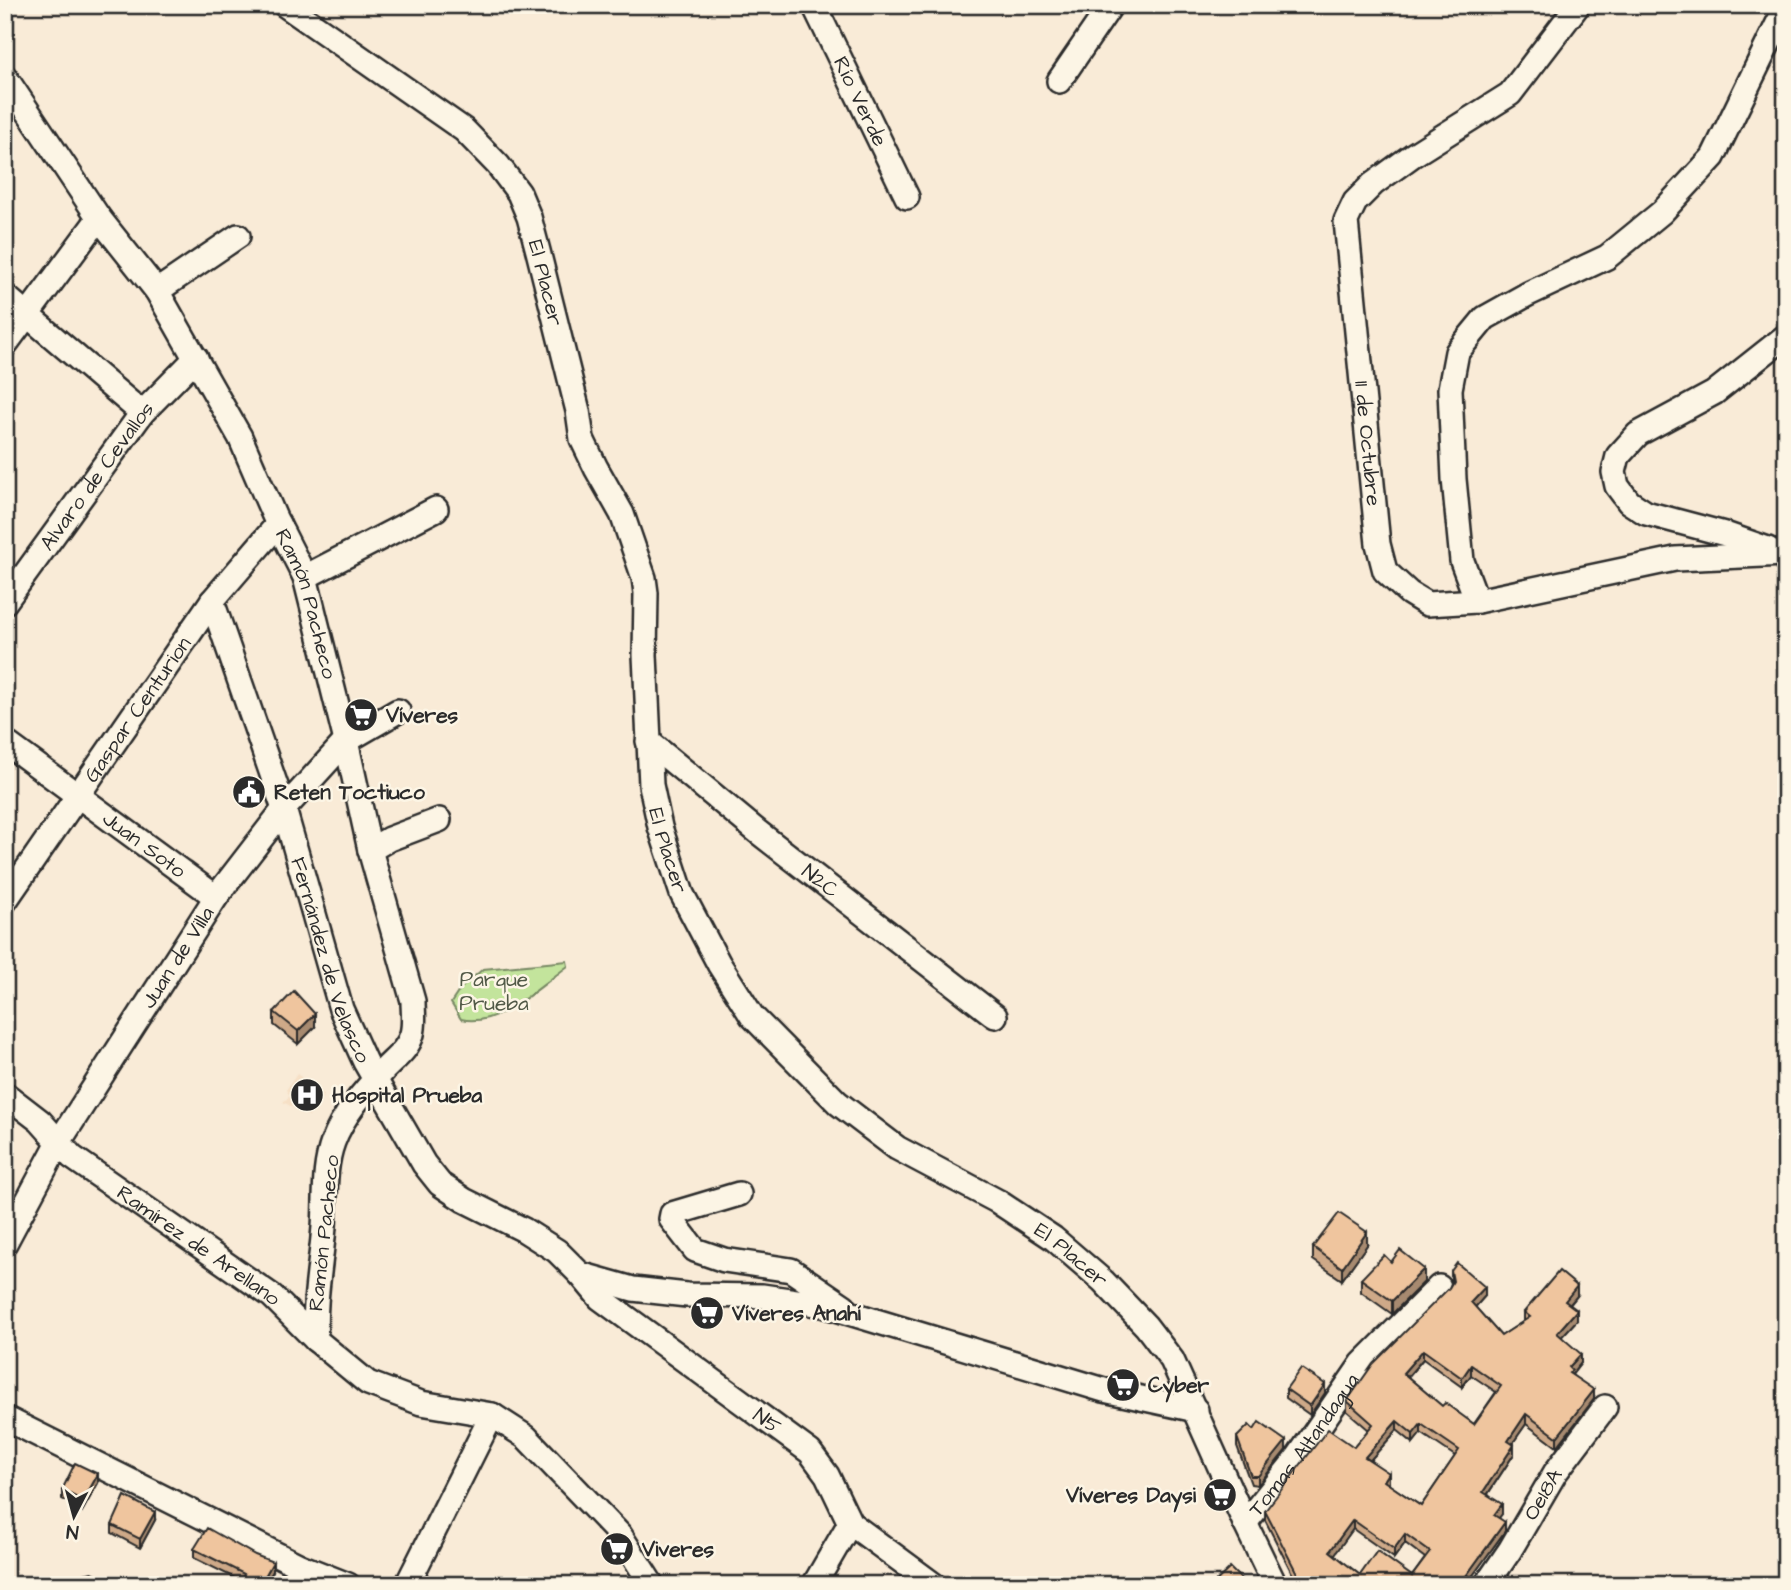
<svg xmlns="http://www.w3.org/2000/svg" width="1791" height="1590" font-family="'Architects Daughter',sans-serif">
<style>
.built{fill:#f6e0c6}
.green{fill:#c3e49c;stroke:#778864;stroke-width:2}
.lines{fill:none;stroke-linecap:round;stroke-linejoin:round}
.minor-casing{stroke:#2b2b2b;stroke-width:28}
.minor{stroke:#fcf5e5;stroke-width:23}
.wall{fill:#cea988;stroke:#2b2b2b;stroke-width:2;fill-rule:evenodd}
.shaded-wall{fill:#a78a6f;stroke:#2b2b2b;stroke-width:2}
.building{fill:#efc59e;stroke:#2b2b2b;stroke-width:2;fill-rule:evenodd}
.labels{text-anchor:middle;dominant-baseline:central;stroke-width:5;stroke-linejoin:round;paint-order:stroke}
.street-label{font-size:21px;fill:#2b2b2b;stroke:#fcf5e5}
.poi-label{font-size:21px;font-weight:bold;fill:#2b2b2b;stroke:#fcf5e5;text-anchor:start}
.park-label{font-size:21px;fill:#515947;stroke:#fcf5e5}
</style>
<rect width="100%" height="100%" fill="#f9ebd7"/>
<filter id="ink" filterUnits="userSpaceOnUse"><feTurbulence type="fractalNoise" baseFrequency=".0143" numOctaves="2"/><feDisplacementMap in="SourceGraphic" scale="14" xChannelSelector="R" yChannelSelector="G"/><feConvolveMatrix kernelMatrix="1 2 1 2 8 2 1 2 1" color-interpolation-filters="sRGB"/></filter>
<g filter="url(#ink)">
<!-- built -->
<path class="built" d="M297,1074L324,1095L309,1116L283,1102L290,1096L286,1090Z"/>
<!-- green -->
<path class="green" d="M567,961L568,966C539,987 498,1028 461,1019L451,1003L461,988L483,969Z"/>
<g class="lines">
<!-- minor casing -->
<g class="minor-casing">
<g id="minor">
<path id="s1" d="M285,5L464,130L498,165L519,193L529,217L538,251L578,411L582,439L596,468L622,514L644,578L646,593L645,655L651,785L660,827L682,894L719,964L752,1016L838,1103L897,1148L997,1201L1053,1238L1103,1281L1146,1326L1172,1360L1245,1523L1275,1585"/>
<path id="s2" d="M814,5L907,197"/>
<path id="s3" d="M1578,5L1510,94L1413,155L1373,184L1355,202L1346,221L1378,544L1385,571L1409,593L1427,604L1477,601L1675,559L1786,554"/>
<path id="s4" d="M5,77L99,218L157,291L240,437L275,518L305,577L346,741L370,850L413,1001C413,1012 415,1023 412,1034C408,1050 394,1059 383,1071C364,1091 343,1115 333,1142C323,1169 326,1198 324,1227C321,1265 313,1302 316,1340"/>
<path d="M1059,81L1111,5"/>
<path d="M157,291L238,236"/>
<path d="M5,296L142,413"/>
<path d="M5,345L99,218"/>
<path d="M1768,549L1725,534L1646,513L1629,502L1617,486L1614,472L1618,456L1638,434L1714,393L1786,336"/>
<path d="M305,577L436,509"/>
<path id="s5" d="M212,601L284,809L341,1009L365,1062L424,1164L440,1184L464,1200L524,1230L557,1251L580,1274L600,1298L810,1452L827,1475L850,1523L934,1585"/>
<path d="M1477,601L1462,561L1454,479L1450,389L1457,352L1485,318L1528,294L1607,257L1662,212L1713,157L1786,7"/>
<path id="s6" d="M5,602L142,413L196,358"/>
<path id="s7" d="M648,741L758,832L995,1016"/>
<path id="s8" d="M5,742L216,897"/>
<path d="M370,850L389,839L439,820"/>
<path id="s9" d="M5,901L212,601L278,524"/>
<path id="s10" d="M5,1094L40,1121L72,1157L272,1296L316,1340L368,1383L421,1403L492,1415L526,1437L620,1535L652,1585"/>
<path d="M739,1194L672,1214L671,1219L695,1250L724,1260L791,1270L844,1306"/>
<path id="s11" d="M5,1243L59,1142L216,897L284,809L346,741L398,711"/>
<path d="M580,1274L633,1289L687,1295L762,1296L823,1305L1104,1390L1196,1410"/>
<path d="M5,1418L300,1566L348,1585"/>
<path id="s12" d="M1245,1523L1298,1457L1362,1364L1439,1287"/>
<path d="M407,1585L492,1415"/>
<path d="M814,1585L850,1523"/>
<path id="s13" d="M1486,1585L1510,1550L1555,1473L1605,1407"/>
</g>
</g>
<!-- minor -->
<use href="#minor" class="minor"/>
</g>
<!-- wall -->
<path class="wall" d="M274,1012L315,1027L298,1044L274,1025Z
M1367,1245L1342,1280L1313,1260V1247Z
M1391,1262L1424,1282L1392,1314L1361,1292V1279Z
M1451,1271L1485,1296L1475,1307L1501,1336L1524,1321V1312L1577,1296L1570,1305L1577,1320L1561,1337L1581,1363L1572,1375L1594,1399L1557,1447L1526,1424L1512,1444L1514,1454L1488,1494L1502,1514L1499,1518L1505,1531L1470,1579L1474,1585H1298L1265,1520V1511L1354,1447L1369,1430L1347,1411V1401L1449,1288L1451,1283ZM1423,1359L1462,1387L1471,1375L1496,1392L1474,1424L1442,1406L1408,1377ZM1397,1430L1413,1443L1421,1433L1455,1456L1421,1506L1388,1484L1389,1483L1370,1460ZM1353,1529L1394,1558L1405,1543L1425,1558L1412,1576L1360,1575L1334,1555Z
M1286,1389L1325,1393L1310,1415L1286,1398Z
M1254,1430L1286,1450L1258,1485L1251,1484L1237,1446V1437Z
M98,1483L83,1510L62,1499V1490Z
M155,1520L140,1548L112,1533V1525Z
M194,1549L273,1571L265,1585H239L241,1581L194,1558Z"/>
<!-- shaded-wall -->
<path class="shaded-wall" d="M315,1014V1027L298,1044V1031Z
M1367,1232V1245L1342,1280V1268Z
M1424,1269V1282L1392,1314V1301Z
M1577,1286V1296L1565,1310V1301Z
M1485,1287V1296L1471,1312V1302Z
M1577,1310V1320L1557,1342V1333Z
M1423,1350V1359L1403,1382V1373Z
M1581,1354V1363L1572,1374V1379L1569,1382V1367Z
M1471,1365V1375L1462,1387V1378Z
M1325,1384V1393L1310,1415V1406Z
M1594,1390V1399L1557,1447V1437Z
M1526,1414V1424L1508,1450V1441Z
M1397,1421V1430L1365,1466V1457Z
M1421,1424V1433L1413,1443V1434Z
M1286,1441V1450L1258,1485V1476Z
M1514,1445V1454L1483,1501V1492Z
M1389,1473V1483L1384,1491V1481Z
M98,1474V1483L83,1510V1501Z
M1502,1504V1514L1494,1524V1515Z
M155,1512V1520L140,1548V1539Z
M1353,1520V1529L1330,1561V1551Z
M1505,1522V1531L1466,1585V1576Z
M1405,1534V1543L1394,1558V1549Z
M273,1562V1571L265,1585H260Z"/>
<!-- building -->
<path class="building" d="M294,991L315,1014L298,1031L274,1012Z
M1339,1213L1367,1232L1342,1268L1313,1247Z
M1400,1250L1424,1269L1392,1301L1361,1279L1384,1255L1391,1262Z
M1457,1263L1485,1287L1471,1302L1501,1336L1530,1317L1524,1312L1559,1271L1577,1286L1565,1301L1577,1310L1557,1333L1581,1354L1569,1367L1572,1370L1569,1373L1594,1390L1557,1437L1526,1414L1508,1441L1514,1445L1483,1492L1502,1504L1494,1515L1505,1522L1466,1576L1474,1582L1472,1585H1303L1265,1511L1328,1429L1354,1447L1373,1424L1347,1401L1373,1364L1449,1288L1453,1281L1451,1271ZM1423,1350L1462,1378L1471,1365L1501,1386L1474,1424L1445,1403L1442,1406L1403,1373ZM1397,1421L1413,1434L1421,1424L1459,1450L1421,1506L1384,1481L1389,1473L1365,1457ZM1353,1520L1394,1549L1405,1534L1430,1552L1412,1576L1377,1551L1360,1575L1330,1551Z
M1301,1368L1325,1384L1310,1406L1286,1389Z
M1259,1422L1286,1441L1258,1476H1251L1237,1437L1249,1425L1254,1430Z
M75,1463L98,1474L83,1501L62,1490Z
M125,1496L155,1512L140,1539L112,1525Z
M207,1528L255,1555L273,1562L260,1585H239L244,1574L194,1549Z
M1230,1568L1247,1585H1212Z
M92,1572L107,1579L104,1585H75L79,1575Z
M1262,1580L1266,1585H1257Z"/>
</g>
<!-- icons -->
<defs>
<g id="supermarket-disc" transform="scale(1.75)"><circle r="9.5" fill="#2b2b2b" stroke="#fcf5e5"/><path d="M-6-5.5h2.5l.6 2H6L4.5 2H-2.5L-4.4-4H-6ZM-1.5 3.2a1.3 1.3 0 1 0 .1 0ZM3 3.2a1.3 1.3 0 1 0 .1 0Z" fill="#fff"/></g>
<g id="civic-disc" transform="scale(1.75)"><circle r="9.5" fill="#2b2b2b" stroke="#fcf5e5"/><path d="M-.6-6.5H3V-4.5H.6V-3L4-1V1h2V6H-6V1h2V-1L-.6-3ZM-1.2 2.5V6h2.4V2.5Z" fill="#fff"/></g>
<g id="hospital-disc" transform="scale(1.75)"><circle r="9.5" fill="#2b2b2b" stroke="#fcf5e5"/><path d="M-5-5h3v3.5h4V-5h3V5h-3V1.5h-4V5h-3Z" fill="#fff"/></g>
</defs>
<g fill-rule="evenodd">
<use href="#supermarket-disc" x="361" y="715"/>
<use href="#civic-disc" x="249" y="792"/>
<use href="#hospital-disc" x="307" y="1095"/>
<use href="#supermarket-disc" x="707" y="1313"/>
<use href="#supermarket-disc" x="1123" y="1385"/>
<use href="#supermarket-disc" x="1220" y="1495"/>
<use href="#supermarket-disc" x="617" y="1549"/>
</g>
<g class="labels">
<!-- street labels -->
<g class="street-label">
<text stroke="none"><textPath href="#s2" startOffset="107">Río Verde</textPath></text>
<text stroke="none"><textPath href="#s1" startOffset="396">El Placer</textPath></text>
<text stroke="none"><textPath href="#s3" startOffset="546">11 de Octubre</textPath></text>
<text stroke="none"><textPath href="#s6" startOffset="156">Alvaro de Cevallos</textPath></text>
<text stroke="none"><textPath href="#s4" startOffset="611">Ramón Pacheco</textPath></text>
<text stroke="none"><textPath href="#s9" startOffset="233">Gaspar Centurion</textPath></text>
<text stroke="none"><textPath href="#s8" startOffset="173">Juan Soto</textPath></text>
<text stroke="none"><textPath href="#s1" startOffset="984">El Placer</textPath></text>
<text stroke="none"><textPath href="#s7" startOffset="222">N2C</textPath></text>
<text stroke="none"><textPath href="#s11" startOffset="334">Juan de Villa</textPath></text>
<text stroke="none"><textPath href="#s5" startOffset="378">Fernández de Velasco</textPath></text>
<text transform="translate(324 1233) rotate(-84)">Ramón Pacheco</text>
<text stroke="none"><textPath href="#s10" startOffset="247">Ramírez de Arellano</textPath></text>
<text stroke="none"><textPath href="#s1" startOffset="1572">El Placer</textPath></text>
<text stroke="none"><textPath href="#s5" startOffset="1036">N5</textPath></text>
<text stroke="none"><textPath href="#s12" startOffset="98">Tomas Altandagua</textPath></text>
<text stroke="none"><textPath href="#s13" startOffset="107">Oe18A</textPath></text>
</g>
<!-- poi labels -->
<g class="poi-label">
<text x="386" y="715">Víveres</text>
<text x="274" y="792">Reten Toctiuco</text>
<text x="332" y="1095">Hospital Prueba</text>
<text x="732" y="1313">Víveres Anahí</text>
<text x="1148" y="1385">Cyber</text>
<text x="1196" y="1495" text-anchor="end">Víveres Daysi</text>
<text x="642" y="1549">Viveres</text>
</g>
<!-- park labels -->
<g class="park-label">
<text x="494" y="979">Parque<tspan x="494" dy="24">Prueba</tspan></text>
</g>
</g>
<!-- margin -->
<rect width="1791" height="1590" fill="none" stroke="#fcf5e5" stroke-width="28"/>
<rect x="14" y="14" width="1763" height="1562" fill="none" stroke="#2b2b2b" stroke-width="2.5" filter="url(#ink)"/>
<!-- north arrow -->
<g transform="translate(74 1516) rotate(186)" stroke="#fcf5e5" stroke-width="5" paint-order="stroke">
<path d="M0-5L12 26L0 18L-12 26Z" fill="#2b2b2b"/>
<text y="-10" font-size="19" font-weight="bold" text-anchor="middle" fill="#2b2b2b">N</text>
</g>
</svg>
